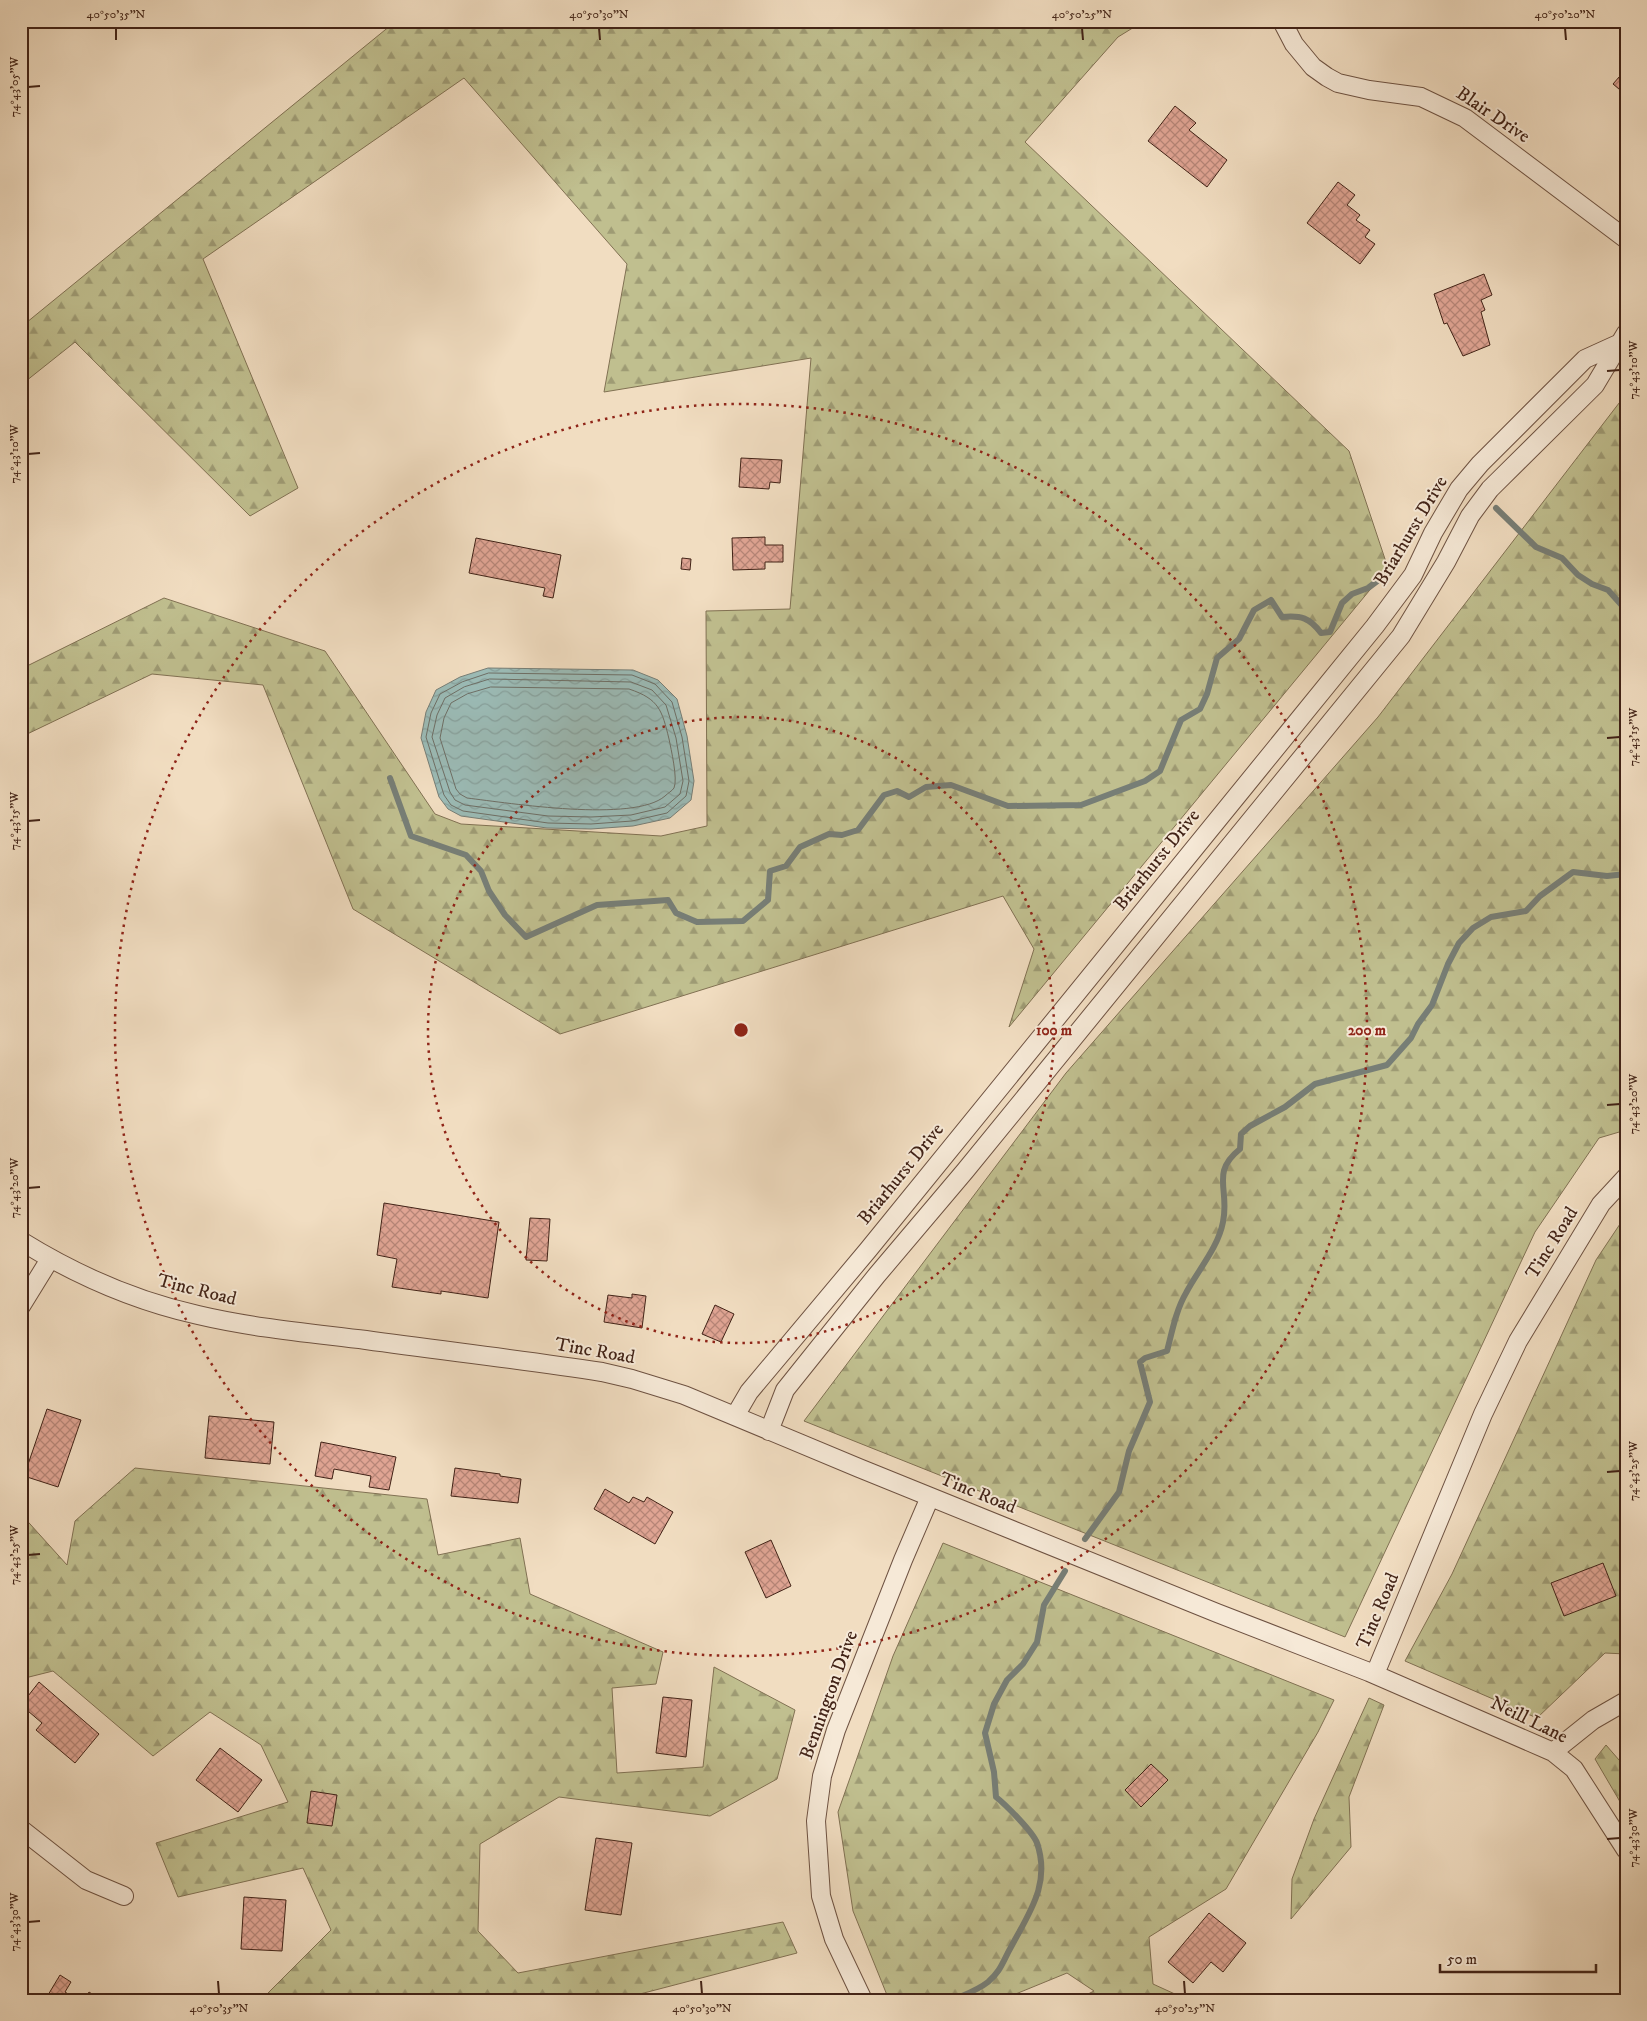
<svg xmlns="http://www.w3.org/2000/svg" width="1647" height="2021" font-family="'IM FELL DW Pica',serif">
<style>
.forest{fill:url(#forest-firs);stroke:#817153}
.water{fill:url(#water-waves);stroke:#777e76}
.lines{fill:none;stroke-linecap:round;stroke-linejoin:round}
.shore{stroke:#6e6f66;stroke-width:1}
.stream{stroke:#777e76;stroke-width:6}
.building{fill:url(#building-cross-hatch);stroke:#422317}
.minor-casing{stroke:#6e5242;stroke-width:20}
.minor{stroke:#f6e9d7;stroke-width:18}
.ticks{fill:none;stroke:#422317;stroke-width:2}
.ring{fill:none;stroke:#8f2418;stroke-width:2.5;stroke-dasharray:2.5 5}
.labels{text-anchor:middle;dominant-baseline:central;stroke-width:4;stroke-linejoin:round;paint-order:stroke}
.street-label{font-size:19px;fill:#422317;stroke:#f6e9d7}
.centre{fill:#8f2418;stroke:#f6e9d7;stroke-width:2.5}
.ring-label{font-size:15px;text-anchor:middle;font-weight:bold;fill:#8f2418;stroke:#f6e9d7;stroke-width:4;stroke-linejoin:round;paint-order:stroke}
.neatline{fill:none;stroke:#422317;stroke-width:2}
.ticks-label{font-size:12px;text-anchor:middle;fill:#422317}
</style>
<defs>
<pattern id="forest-firs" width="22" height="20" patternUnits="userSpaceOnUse" patternTransform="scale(1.25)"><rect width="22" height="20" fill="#c0bf8f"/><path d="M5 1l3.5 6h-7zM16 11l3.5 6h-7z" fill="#9e9b74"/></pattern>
<pattern id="water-waves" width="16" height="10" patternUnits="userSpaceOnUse" patternTransform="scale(1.25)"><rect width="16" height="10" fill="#9bbbb6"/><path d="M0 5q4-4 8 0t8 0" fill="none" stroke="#87a09c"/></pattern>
<pattern id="building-cross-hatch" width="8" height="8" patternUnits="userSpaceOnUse" patternTransform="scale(1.25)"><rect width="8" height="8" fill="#dfa493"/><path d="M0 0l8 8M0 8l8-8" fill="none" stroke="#b68577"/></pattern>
</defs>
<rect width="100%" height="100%" fill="#f1ddc1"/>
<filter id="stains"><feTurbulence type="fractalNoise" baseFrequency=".004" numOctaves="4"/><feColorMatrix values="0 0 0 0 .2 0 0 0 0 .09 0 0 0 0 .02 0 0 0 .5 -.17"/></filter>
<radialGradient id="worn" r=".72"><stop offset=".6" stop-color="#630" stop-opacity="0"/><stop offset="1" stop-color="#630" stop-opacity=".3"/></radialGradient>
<!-- forest -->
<path class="forest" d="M396,21H1144L1118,37L1025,142L1349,451L1388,568L1009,1027L1034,949L1003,896L560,1034L353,909L263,685L152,674L21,737V669L164,598L325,651L435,814L461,824L661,836L707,826L706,611L790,609L811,358L604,392L627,264L464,78L203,259L298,488L250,516L75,342L21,385V327Z
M1626,394V1130L1599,1138L1535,1232L1345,1637L804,1421L1066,1073L1378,717Z
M1626,1215V1654L1605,1653L1537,1718L1405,1661L1452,1574L1596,1260Z
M135,1468L427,1499L438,1555L520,1538L530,1594L663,1652L656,1684L612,1688L617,1773L703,1767L714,1667L795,1710L777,1779L710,1816L559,1797L480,1844L478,1931L518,1973L783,1922L797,1953L617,2000H261L331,1930L303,1868L178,1897L156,1843L288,1802L261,1745L210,1712L153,1756L53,1671L21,1679V1514L67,1565L75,1521Z
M943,1543L1334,1700L1318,1732L1226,1889L1149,1937L1153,1984L1188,2000H1076L1094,1991L1067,1973L1001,2000H889L853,1911L838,1812L893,1656Z
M1369,1698L1384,1705L1349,1797L1351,1847L1291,1919L1292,1879L1314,1819Z
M1606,1745L1626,1768V1812L1595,1759Z"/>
<!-- water -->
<path class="water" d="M488,668L633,670L658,680L677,699L687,736L694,781L691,800L670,818L633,826L591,829L547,828L461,816L448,809L439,797L421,738L426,712L436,690L460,677Z"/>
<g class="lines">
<!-- shore -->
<path class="shore" d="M489,673L632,675L655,684L672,702L682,737L689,781L686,796L667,813L632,821L591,824L548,823L463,811L451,805L444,795L426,737L431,713L440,694L462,682Z
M490,679L631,682L652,690L666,705L676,738L683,781L680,794L665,807L631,815L591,817L548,816L465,805L455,800L450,792L432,737L437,715L445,698L464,687Z
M491,687L629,689C659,699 662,710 669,739C671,749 678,779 674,788C672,791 668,793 665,796C634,823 509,803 467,798L460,794L456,789L440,738L444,718L451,703L467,694Z"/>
<!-- stream -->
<path class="stream" d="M1496,508L1536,547L1562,558L1578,575L1592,584L1608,590L1626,610
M390,778L411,836L466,855L481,871L489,891L505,915L526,937L597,905L668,900L676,913L697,922L743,921L768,900L770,871L786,866L800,847L829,834L842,835L858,830L884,795L897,791L909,797L926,787L951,785L1008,806L1081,805L1145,781L1160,771L1181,720L1200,709L1207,694L1217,658L1239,639L1254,610L1271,600L1282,617C1301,615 1310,618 1321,633L1330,632L1342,603L1352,594L1368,588L1388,573
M1085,1539L1119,1492L1129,1451L1150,1402L1140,1362L1145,1358L1167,1351C1172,1332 1176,1310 1186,1293C1198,1270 1218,1248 1223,1222C1230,1189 1210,1173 1240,1149L1241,1134L1250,1126L1285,1107L1315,1084L1387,1065L1411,1038L1418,1024L1432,1005L1448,964L1459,943L1473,928L1491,917L1526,911L1540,896L1573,872L1607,876L1626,874
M953,2000C964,1995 978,1990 988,1982C1001,1971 1003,1961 1011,1947C1029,1913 1051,1884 1037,1843C1033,1832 1006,1805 996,1797L994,1772L985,1733L994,1704L1007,1680L1023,1664L1037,1642L1044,1605L1065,1571"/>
</g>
<!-- building -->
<path class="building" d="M1626,69V95L1613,84Z
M1175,106L1196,123L1189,130L1227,160L1207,187L1148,141Z
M1338,182L1355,195L1347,205L1360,215L1356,220L1370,230L1365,237L1375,244L1360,264L1307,223Z
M1484,274L1492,295L1481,300L1485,310L1481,312L1490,345L1463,356L1447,323L1444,324L1434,294Z
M741,458L782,460L780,483L770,482L769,489L739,487Z
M765,537V545H783V562H765V569L733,570L732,538Z
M476,538L561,555L553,598L543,596L545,588L469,573Z
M682,558L691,559L690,570L681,569Z
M384,1203L499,1222L488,1298L441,1291V1294L392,1287L397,1259L377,1255Z
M530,1218L550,1219L547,1261L526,1260Z
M632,1294L646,1296L642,1328L604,1322L608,1295L632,1298Z
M715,1305L734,1314L721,1342L702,1334Z
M47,1409L81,1420L58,1487L24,1476Z
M209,1416L274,1422L270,1464L205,1458Z
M321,1442L396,1457L389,1490L369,1487L371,1476L334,1469L332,1479L315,1476Z
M455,1468L500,1474V1476L521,1479L518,1503L451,1496Z
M605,1489L629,1503L633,1497L644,1502L647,1497L673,1512L655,1544L594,1509Z
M771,1540L791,1586L766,1598L745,1552Z
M1603,1563L1616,1596L1564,1616L1551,1583Z
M39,1682L99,1734L75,1763L36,1730L42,1723L21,1705Z
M663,1697L692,1700L686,1757L656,1753Z
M220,1748L262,1780L238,1812L196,1780Z
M1151,1764L1168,1780L1141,1807L1125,1790Z
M311,1791L337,1795L332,1826L307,1823Z
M596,1838L632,1843L621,1915L585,1910Z
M244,1897L286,1900L282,1951L241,1949Z
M1209,1913L1246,1943L1223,1972L1211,1962L1193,1983L1168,1962Z
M60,1975L71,1982L65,1992L78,2000H45Z
M89,1992L101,2000H84Z"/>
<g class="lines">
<!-- minor casing -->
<g class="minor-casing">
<path id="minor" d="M1282,21L1294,44L1313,67L1327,77L1338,83L1369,90L1421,97L1465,118L1626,239
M21,1241C76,1275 135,1301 198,1315C253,1328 310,1333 366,1340C445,1351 524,1360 602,1372L632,1379L684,1395L859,1468L1217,1613L1369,1672L1553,1752L1574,1769L1626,1850
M21,1306L50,1259
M735,1416L749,1392L868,1250L1375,626L1413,575L1433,533L1459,489L1480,464L1585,359L1618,344
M769,1431L785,1390L877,1275L965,1171L1401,636L1446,562L1470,516L1490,489L1595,385L1626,333
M1375,1674L1483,1414L1518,1341L1601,1204L1626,1177
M1553,1752L1593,1720L1626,1701
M21,1829L86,1880L124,1896
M863,2000L834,1939L821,1896L816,1821L822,1776L836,1730L903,1560L930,1497"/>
</g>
<!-- minor -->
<use href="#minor" class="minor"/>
</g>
<!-- ticks -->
<path class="ticks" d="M116,28V40M599,28L600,40M1082,28L1083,40M1565,28L1566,40M28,87L40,86M1607,371L1620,370M28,454L40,453M1607,738L1620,737M28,821L40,820M1607,1105L1620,1104M28,1188L40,1187M1607,1472L1620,1471M28,1555L40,1554M1607,1839L1620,1838M28,1922L40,1921M218,1981L219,1994M701,1981L702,1994M1184,1981L1185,1994"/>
<!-- distance rings -->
<g class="ring">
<circle cx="741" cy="1030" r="313"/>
<circle cx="741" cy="1030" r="626"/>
</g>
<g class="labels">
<!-- street labels -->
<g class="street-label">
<text transform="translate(1493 115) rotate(34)">Blair Drive</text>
<text transform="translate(1411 531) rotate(-59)">Briarhurst Drive</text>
<text transform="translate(1157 860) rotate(-51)">Briarhurst Drive</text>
<text transform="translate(901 1174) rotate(-51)">Briarhurst Drive</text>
<text transform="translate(1552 1243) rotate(-58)">Tinc Road</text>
<text transform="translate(197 1290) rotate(14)">Tinc Road</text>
<text transform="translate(595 1351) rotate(10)">Tinc Road</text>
<text transform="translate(978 1493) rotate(22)">Tinc Road</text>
<text transform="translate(1378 1611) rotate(-67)">Tinc Road</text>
<text transform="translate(829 1695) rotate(-70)">Bennington Drive</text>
<text transform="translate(1529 1720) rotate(26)">Neill Lane</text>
</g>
</g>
<circle cx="741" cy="1030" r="8" class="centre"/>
<g class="ring-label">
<text x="1054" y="1035">100 m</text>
<text x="1367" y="1035">200 m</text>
</g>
<!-- margin -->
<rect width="1647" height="2021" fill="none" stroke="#f1ddc1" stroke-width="55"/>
<!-- scale -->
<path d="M1440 1964v8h156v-8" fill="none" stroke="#422317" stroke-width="2.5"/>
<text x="1447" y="1964" font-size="15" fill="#422317" stroke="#f6e9d7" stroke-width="4" paint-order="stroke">50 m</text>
<rect x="28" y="28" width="1592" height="1966" class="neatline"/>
<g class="ticks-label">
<text x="116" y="18">40°50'35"N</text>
<text x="599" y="18">40°50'30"N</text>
<text x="1082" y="18">40°50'25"N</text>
<text x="1565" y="18">40°50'20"N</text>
<text transform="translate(14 87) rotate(-90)" y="4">74°43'05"W</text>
<text transform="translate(1633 370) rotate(-90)" y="4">74°43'10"W</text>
<text transform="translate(14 454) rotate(-90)" y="4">74°43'10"W</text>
<text transform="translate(1633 737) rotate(-90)" y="4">74°43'15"W</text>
<text transform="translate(14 821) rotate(-90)" y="4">74°43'15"W</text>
<text transform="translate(1633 1104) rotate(-90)" y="4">74°43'20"W</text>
<text transform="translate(14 1188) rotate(-90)" y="4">74°43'20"W</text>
<text transform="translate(1633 1471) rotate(-90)" y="4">74°43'25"W</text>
<text transform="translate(14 1555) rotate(-90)" y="4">74°43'25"W</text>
<text transform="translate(1633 1838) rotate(-90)" y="4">74°43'30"W</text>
<text transform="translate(14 1922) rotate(-90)" y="4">74°43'30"W</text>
<text x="219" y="2012">40°50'35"N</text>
<text x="702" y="2012">40°50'30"N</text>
<text x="1185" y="2012">40°50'25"N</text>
</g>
<rect width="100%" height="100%" filter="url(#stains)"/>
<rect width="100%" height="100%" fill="url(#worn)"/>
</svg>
